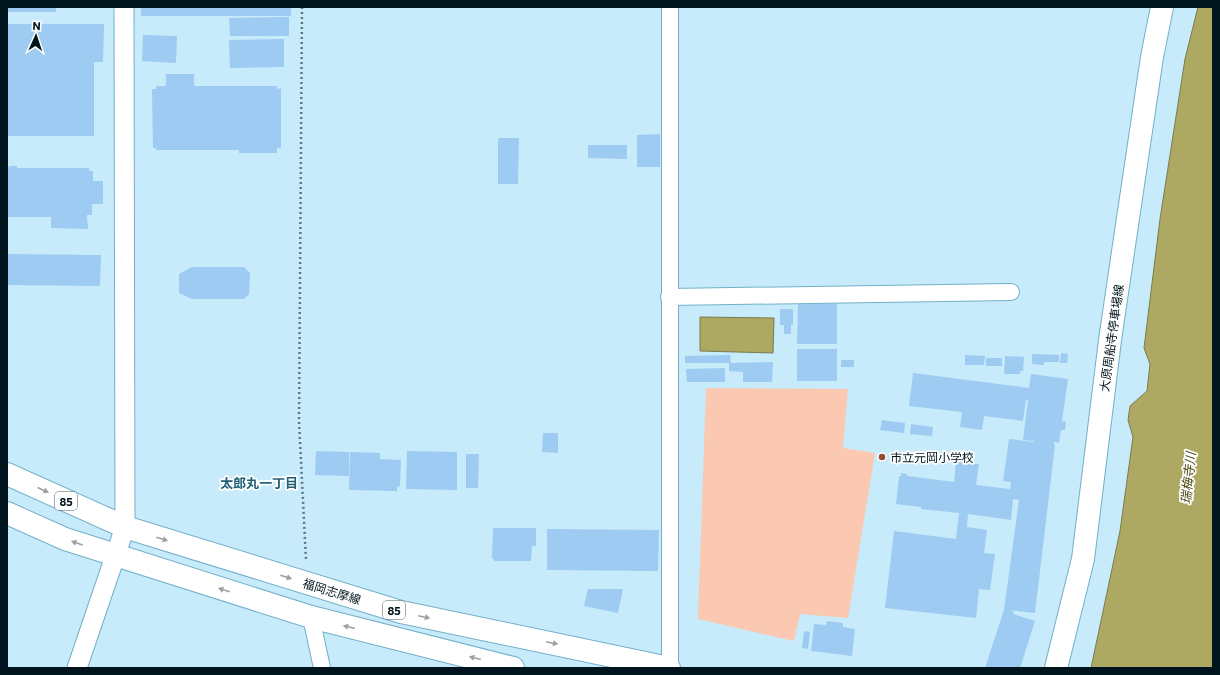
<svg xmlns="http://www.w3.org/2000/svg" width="1220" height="675" font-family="Commissioner,'Noto Sans JP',sans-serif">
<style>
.green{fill:#fbc8b1}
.water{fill:#ada862;stroke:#797c4d}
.building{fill:#9ecbf2}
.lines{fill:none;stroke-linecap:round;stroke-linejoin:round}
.minor-casing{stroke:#72b0c8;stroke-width:18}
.tertiary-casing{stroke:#72b0c8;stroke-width:21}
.secondary-casing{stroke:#72b0c8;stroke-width:24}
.primary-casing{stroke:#72b0c8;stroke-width:24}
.path{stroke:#5c7783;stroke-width:2.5;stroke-dasharray:2 3;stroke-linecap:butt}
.minor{stroke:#fff;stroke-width:16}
.tertiary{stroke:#fff;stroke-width:19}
.secondary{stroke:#fff;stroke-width:22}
.primary{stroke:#fff;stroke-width:22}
.oneway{fill:#99a1a5}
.poi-dot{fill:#934b28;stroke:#fff;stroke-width:1.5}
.labels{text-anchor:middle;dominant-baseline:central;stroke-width:3.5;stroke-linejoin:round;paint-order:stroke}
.shield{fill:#fff;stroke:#4c5a61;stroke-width:1}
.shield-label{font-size:11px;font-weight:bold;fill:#00141d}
.street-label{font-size:12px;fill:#00141d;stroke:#fff}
.poi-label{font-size:12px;fill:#00141d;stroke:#fff;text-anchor:start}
.water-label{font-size:13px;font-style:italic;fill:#4f4b14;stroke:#fff}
.neighbourhood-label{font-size:13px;font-weight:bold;fill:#206077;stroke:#fff}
</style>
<rect width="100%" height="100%" fill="#c7ebfb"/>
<!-- green -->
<path class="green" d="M706,388L848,389L843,448L875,453L848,618L800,614L794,641L698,619Z"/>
<!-- water -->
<path class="water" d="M1198,7H1213V668H1091L1120,531L1133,437L1128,420L1130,406L1147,391L1150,364L1144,348L1160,219L1185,59Z
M700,317L774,318L773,353L700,351Z"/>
<!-- building -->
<path class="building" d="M7,7H56V12H7Z
M141,7H291V16H141Z
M289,17V36H230L229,18Z
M7,24H104L103,62H94V136H7Z
M143,35L177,36L176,63L142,61Z
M284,39V67L230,68L229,40Z
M166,74H194V86H277V89L281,88V148H277V153H239V150H156V148H153L152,89H156V86H166Z
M660,134V167H637V135Z
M498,138H519L518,184H498Z
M588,145H627V159L588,158Z
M9,166H17V168H89V171H93V181H103V204H92V215H87L88,229L51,228V217H7V167H9Z
M7,254L101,255L100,286L7,285Z
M192,267H244L250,273L249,294L244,299H192L179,293V274Z
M798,304H837V344H797Z
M780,309H793V325H791V334H784V325H780Z
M797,349H837V381H797Z
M1061,353L1068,354L1067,363H1060Z
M1032,354L1059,355V362H1044V365L1032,364Z
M730,355L731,363L773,362L772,382H743V372L729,371V363H685V356Z
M965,355L985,356L984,365H965Z
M1005,356L1024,357L1023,371H1020V374H1004Z
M986,358H1002V366H986Z
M841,360H854V367H841Z
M725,368V382H687L686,369Z
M913,373L1029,388L1031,374L1068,379L1062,421L1066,422L1065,430H1061L1059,443L1054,442V445H1055L1035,613L1008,610L1014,611L1013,614L1035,621L1020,668H985L1004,610L1019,500L1013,499L1011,520L968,514L967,527L987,530L984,553L995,554L990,590L979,589L976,618L885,608L894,531L956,539L959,513L921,509V507L896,504L899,476H901V473L907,474V476L954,482L956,462L979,464L976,485L1010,489L1011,482L1003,481L1009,439L1034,442V441L1023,440L1028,400H1026L1023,421L984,416L982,430L960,427L962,412L909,406Z
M882,420L905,423L904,433L880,430Z
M911,424L933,427L932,436L910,434Z
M543,433H558V453L542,452Z
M316,451L349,452V476L315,475Z
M407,451L457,452V490L406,489Z
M350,452L380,453V459L401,460L400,487L397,486V491L349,490Z
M466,454H479L478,488H466Z
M493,528H536V546H532L531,561H494V559H492Z
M547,529L659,530L658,571L547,570Z
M588,589H623L618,613L584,606Z
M827,621L843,623V627L855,629L852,656L811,651L814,624L826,625Z
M804,631L810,632L808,649L802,648Z"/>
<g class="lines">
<!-- minor casing -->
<g class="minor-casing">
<path id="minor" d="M670,7V668
M669,297L1011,292
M311,617L322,668"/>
</g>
<!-- tertiary casing -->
<g class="tertiary-casing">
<path id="tertiary" d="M77,668L125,527L124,7"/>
</g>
<!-- secondary casing -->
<g class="secondary-casing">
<path id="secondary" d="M1056,668L1083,559L1110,340L1131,198L1152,57L1162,7"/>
</g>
<!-- primary casing -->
<g class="primary-casing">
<path id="primary" d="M7,474L125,527L401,612L669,668
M7,513L65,539L311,617L513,668"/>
</g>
<!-- path -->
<path class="path" d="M302,7L299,421L306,560"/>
<!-- minor -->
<use href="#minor" class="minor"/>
<!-- tertiary -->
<use href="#tertiary" class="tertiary"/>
<!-- secondary -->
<use href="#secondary" class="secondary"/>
<!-- primary -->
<use href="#primary" class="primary"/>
</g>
<!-- one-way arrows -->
<defs><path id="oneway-solid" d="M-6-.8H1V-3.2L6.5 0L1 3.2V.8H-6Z"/></defs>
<g class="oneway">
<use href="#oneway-solid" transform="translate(43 490) rotate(24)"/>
<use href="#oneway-solid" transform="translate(162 539) rotate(17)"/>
<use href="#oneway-solid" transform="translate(77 543) rotate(-161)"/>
<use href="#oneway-solid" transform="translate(286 577) rotate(17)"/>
<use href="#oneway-solid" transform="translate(224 590) rotate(-163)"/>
<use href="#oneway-solid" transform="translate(424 617) rotate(12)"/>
<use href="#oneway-solid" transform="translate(349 627) rotate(-166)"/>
<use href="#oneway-solid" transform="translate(552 643) rotate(12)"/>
<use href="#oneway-solid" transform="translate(475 658) rotate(-166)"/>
</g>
<!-- markers -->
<circle class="poi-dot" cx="882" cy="457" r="4"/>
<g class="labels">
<!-- shield labels -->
<g class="shield">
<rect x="55" y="492" width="22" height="18" rx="3"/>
<rect x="383" y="601" width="22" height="18" rx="3"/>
</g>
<g class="shield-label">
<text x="66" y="501">85</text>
<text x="394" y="610">85</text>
</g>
<!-- street labels -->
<g class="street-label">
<text transform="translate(1111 338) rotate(-82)">大原周船寺停車場線</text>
<text transform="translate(332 591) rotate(17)">福岡志摩線</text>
</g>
<!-- poi labels -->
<g class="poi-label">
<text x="890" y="457">市立元岡小学校</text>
</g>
<!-- water labels -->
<g class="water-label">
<text transform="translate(1188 478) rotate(-84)">瑞梅寺川</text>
</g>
<!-- neighbourhood labels -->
<g class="neighbourhood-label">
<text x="259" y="483">太郎丸一丁目</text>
</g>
</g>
<!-- border -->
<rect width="1220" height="675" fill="none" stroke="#00141d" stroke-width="16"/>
<!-- north arrow -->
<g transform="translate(36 36) rotate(3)" stroke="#ffffff" stroke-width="3" paint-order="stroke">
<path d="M0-3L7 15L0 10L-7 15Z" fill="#00141d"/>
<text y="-6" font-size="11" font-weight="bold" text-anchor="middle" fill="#00141d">N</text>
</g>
</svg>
